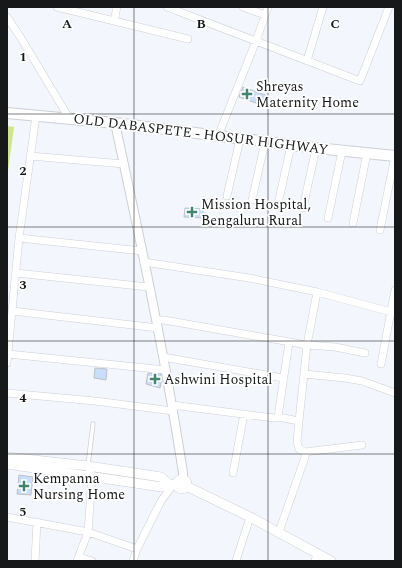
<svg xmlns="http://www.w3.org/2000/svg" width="402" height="568" font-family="Spectral,serif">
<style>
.green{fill:#cfe48d}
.building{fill:#c9defb;stroke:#bdc1c6}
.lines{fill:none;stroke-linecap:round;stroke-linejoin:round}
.service-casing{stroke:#ccd0d5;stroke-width:5}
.minor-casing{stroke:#ccd0d5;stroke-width:8}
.tertiary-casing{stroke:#ccd0d5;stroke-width:10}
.secondary-casing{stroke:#ccd0d5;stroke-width:10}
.primary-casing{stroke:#ccd0d5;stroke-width:12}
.service{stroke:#fff;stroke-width:3.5}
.minor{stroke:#fff;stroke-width:7}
.tertiary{stroke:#fff;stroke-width:8}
.secondary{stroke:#fff;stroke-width:9}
.primary{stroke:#fff;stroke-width:10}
.grid{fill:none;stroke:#161819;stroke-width:1;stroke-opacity:0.55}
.poi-dot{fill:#428372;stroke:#fff;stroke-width:1.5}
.labels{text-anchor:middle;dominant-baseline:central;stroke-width:3.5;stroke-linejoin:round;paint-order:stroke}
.poi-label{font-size:14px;fill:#161819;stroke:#fff;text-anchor:start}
.street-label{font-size:14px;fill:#161819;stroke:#fff}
.grid-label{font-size:13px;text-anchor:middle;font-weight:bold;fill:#161819;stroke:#fff;stroke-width:3.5;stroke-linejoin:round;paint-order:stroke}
</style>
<rect width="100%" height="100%" fill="#f3f7fd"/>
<!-- green -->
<path class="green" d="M7,126L14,127L7,178Z"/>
<!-- building -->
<path class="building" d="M243,87L268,96L264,106L239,97Z
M185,208L203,209V218L184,217Z
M95,368L107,369L106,380L94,378Z
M148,373L161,374L162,379L160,388L146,384Z
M19,475L33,477L31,495L17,494Z"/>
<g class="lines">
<!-- service casing -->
<g class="service-casing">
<path id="service" d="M88,465L93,424"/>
</g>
<!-- minor casing -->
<g class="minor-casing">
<path id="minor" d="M57,7L188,39
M167,7L360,81L389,7
M243,7L265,15
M7,17L21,38L69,118
M114,21L117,7
M307,61L323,7
M218,136L256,41L268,7
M30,156L124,164
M227,196L240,139
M252,200L265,142
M278,204L291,145
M303,208L316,148
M328,218L342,151
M353,223L367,153
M380,230L395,156
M19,238L142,251
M144,262L249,278L317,292L395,313
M16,273L149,287
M317,292L307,345L335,347L365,353
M12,311L158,328
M157,320H164L307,345L299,421L297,442L299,449L305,452L362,445
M8,354L166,370
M163,357L283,378
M7,363L19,238L36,116
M381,364L395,290
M304,374L345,378L362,381L395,393
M7,393L95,401L173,411
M172,405L274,418L278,417L299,421
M278,417L289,342
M88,466L92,477L88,532L137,549
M233,473L244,414
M7,517L88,532L77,561
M279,532L305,457V452
M79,557L92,561
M35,561L37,522
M133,561L137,549L161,501L173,485
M236,561L250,517
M315,561L317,553"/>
</g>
<!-- tertiary casing -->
<g class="tertiary-casing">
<path id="tertiary" d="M115,123C140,239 165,355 183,473V480"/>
</g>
<!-- secondary casing -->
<g class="secondary-casing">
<path id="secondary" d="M7,457L88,466L161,477L169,484
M7,464L162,487L169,484L177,485
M177 484a5 5 0 1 1 10 0a5 5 0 1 1-10 0Z
M186,486L250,517L331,561"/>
</g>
<!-- primary casing -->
<g class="primary-casing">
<path id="primary" d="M7,113L115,123L316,148L395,156"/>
</g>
<!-- service -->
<use href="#service" class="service"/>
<!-- minor -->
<use href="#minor" class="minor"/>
<!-- tertiary -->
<use href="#tertiary" class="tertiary"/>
<!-- secondary -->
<use href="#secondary" class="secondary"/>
<!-- primary -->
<use href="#primary" class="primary"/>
</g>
<!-- grid -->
<path class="grid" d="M134,7V561M268,7V561M7,114H395M7,227H395M7,341H395M7,454H395"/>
<!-- markers -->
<g class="poi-dot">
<path d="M245 88h4v4h4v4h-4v4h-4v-4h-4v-4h4z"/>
<path d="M190 206h4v4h4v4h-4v4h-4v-4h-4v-4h4z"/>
<path d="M153 373h4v4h4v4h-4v4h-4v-4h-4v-4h4z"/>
<path d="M22 480h4v4h4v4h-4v4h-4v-4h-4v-4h4z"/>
</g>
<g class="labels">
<!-- poi labels -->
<g class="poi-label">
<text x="256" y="86">Shreyas<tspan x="256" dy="16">Maternity Home</tspan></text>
<text x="201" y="204">Mission Hospital,<tspan x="201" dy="16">Bengaluru Rural</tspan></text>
<text x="164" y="379">Ashwini Hospital</text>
<text x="33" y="478">Kempanna<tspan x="33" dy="16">Nursing Home</tspan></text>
</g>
<!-- street labels -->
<g class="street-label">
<text transform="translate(201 134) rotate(7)">OLD DABASPETE - HOSUR HIGHWAY</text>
</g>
</g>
<g class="grid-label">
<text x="67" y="28">A</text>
<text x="201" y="28">B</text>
<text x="335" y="28">C</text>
<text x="23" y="61">1</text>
<text x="23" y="175">2</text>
<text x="23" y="289">3</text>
<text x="23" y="402">4</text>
<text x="23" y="516">5</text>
</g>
<!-- border -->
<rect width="402" height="568" fill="none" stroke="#161819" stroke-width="16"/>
</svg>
